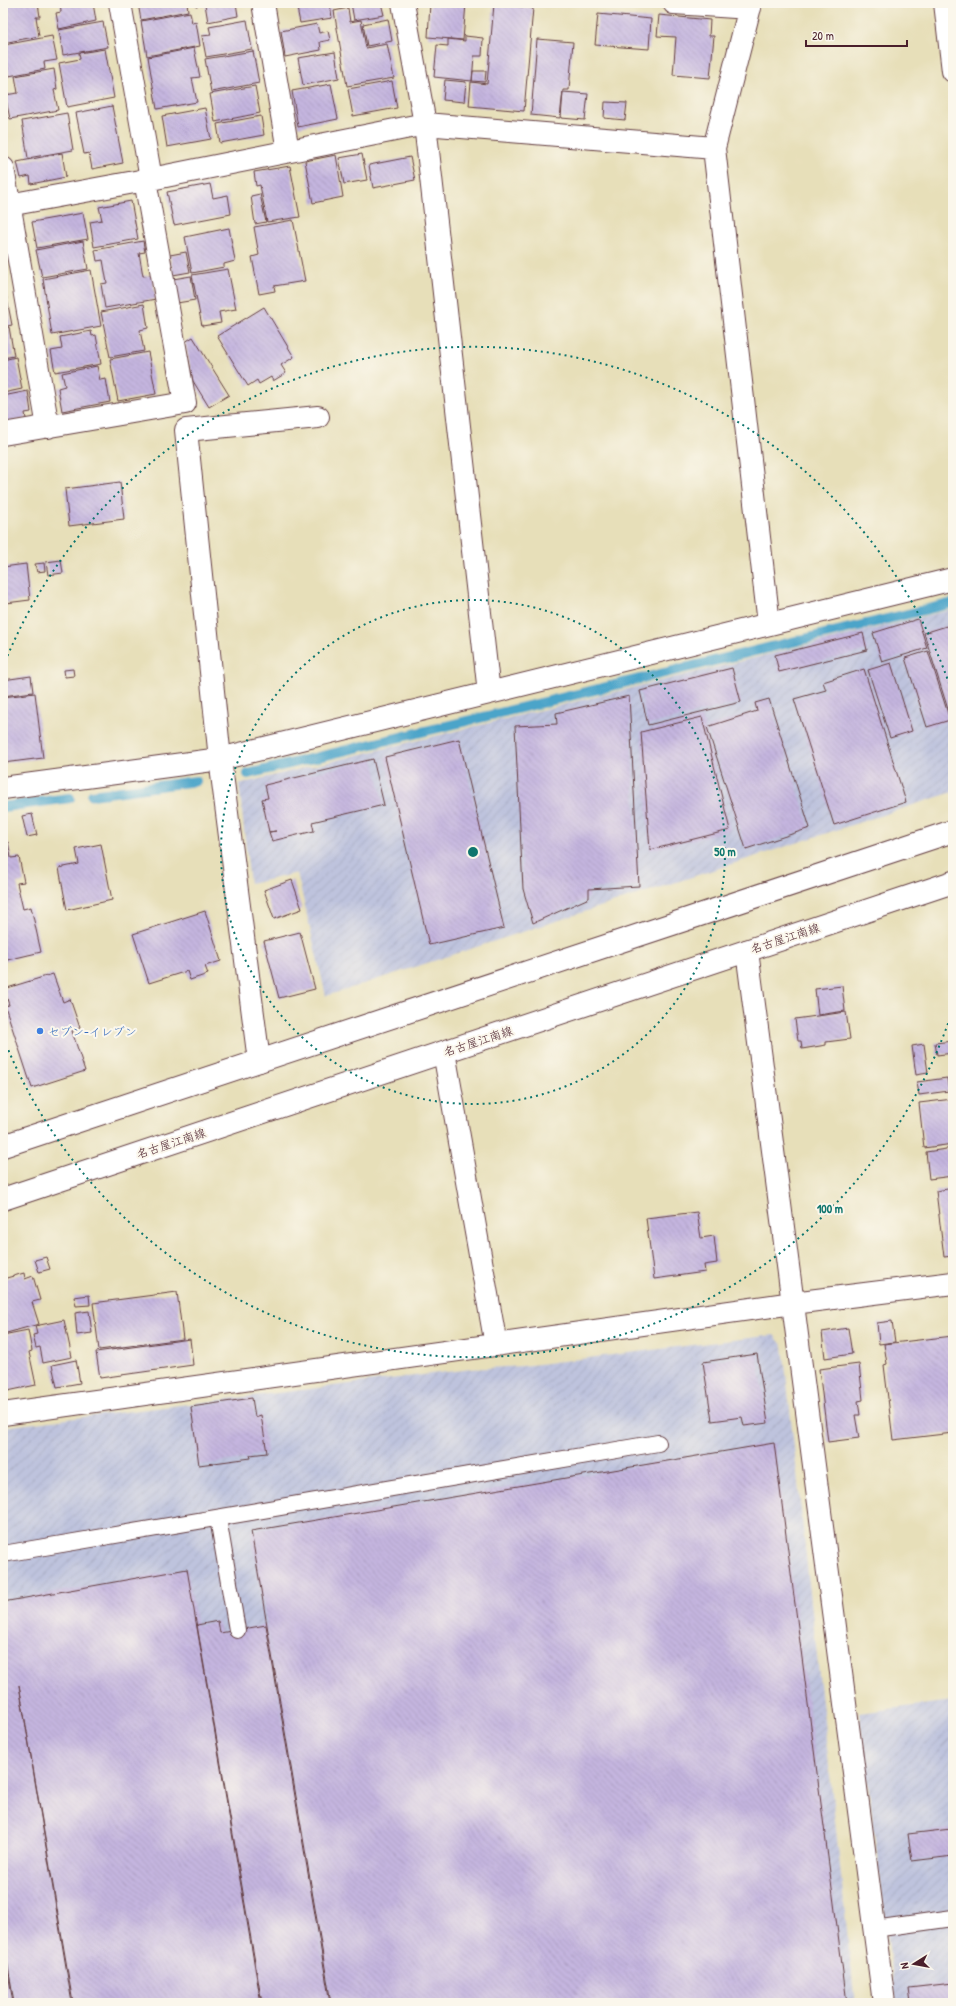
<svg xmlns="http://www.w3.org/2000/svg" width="956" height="2006" font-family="'Patrick Hand','Klee One',sans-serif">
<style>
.industrial{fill:url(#industrial-furrows)}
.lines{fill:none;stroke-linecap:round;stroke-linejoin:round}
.stream{stroke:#4ba4c9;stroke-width:10}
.building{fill:url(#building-back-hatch)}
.service-casing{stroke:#623c40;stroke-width:18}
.minor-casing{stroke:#623c40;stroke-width:24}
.primary-casing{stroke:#623c40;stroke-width:24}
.service{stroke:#fff;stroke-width:16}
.minor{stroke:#fff;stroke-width:22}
.primary{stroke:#fff;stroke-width:22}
.ring{fill:none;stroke:#0f766e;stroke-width:2;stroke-dasharray:2 4}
.shop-dot{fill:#3f7fe0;stroke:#fbf7ec;stroke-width:1.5}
.labels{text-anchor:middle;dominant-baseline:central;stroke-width:4;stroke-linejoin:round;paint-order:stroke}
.street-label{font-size:12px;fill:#4a1f2b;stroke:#fbf7ec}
.shop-label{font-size:12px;fill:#366cbe;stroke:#fbf7ec;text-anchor:start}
.centre{fill:#0f766e;stroke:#fbf7ec;stroke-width:2}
.ring-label{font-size:12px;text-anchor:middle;font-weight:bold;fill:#0f766e;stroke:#fbf7ec;stroke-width:4;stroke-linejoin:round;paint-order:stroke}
</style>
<defs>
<pattern id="industrial-furrows" width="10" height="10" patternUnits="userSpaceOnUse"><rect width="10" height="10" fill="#bec3dd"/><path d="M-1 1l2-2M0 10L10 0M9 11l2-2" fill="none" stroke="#a5a7be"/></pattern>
<pattern id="building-back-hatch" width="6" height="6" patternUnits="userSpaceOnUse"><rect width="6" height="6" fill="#c4b5df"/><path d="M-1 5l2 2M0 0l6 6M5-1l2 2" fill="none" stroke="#aa9bc0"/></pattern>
</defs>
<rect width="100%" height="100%" fill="#fbf7ec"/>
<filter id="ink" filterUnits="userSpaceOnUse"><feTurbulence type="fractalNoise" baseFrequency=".025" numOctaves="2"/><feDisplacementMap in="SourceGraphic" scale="8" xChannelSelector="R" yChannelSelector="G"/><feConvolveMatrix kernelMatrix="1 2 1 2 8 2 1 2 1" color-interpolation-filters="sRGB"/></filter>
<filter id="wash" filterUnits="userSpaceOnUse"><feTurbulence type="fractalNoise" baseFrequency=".012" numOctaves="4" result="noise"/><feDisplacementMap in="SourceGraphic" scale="16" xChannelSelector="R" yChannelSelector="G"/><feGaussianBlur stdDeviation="0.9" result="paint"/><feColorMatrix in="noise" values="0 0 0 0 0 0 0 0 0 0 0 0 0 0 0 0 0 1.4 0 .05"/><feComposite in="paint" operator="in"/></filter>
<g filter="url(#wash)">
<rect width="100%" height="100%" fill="#e7dfb9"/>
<!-- industrial -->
<path class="industrial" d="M953,609V792L326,996L297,873L250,884L239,784Z
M774,1335L783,1346L855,2003H3V1427L471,1369L523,1366Z
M953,1701V2003H896L859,1713Z"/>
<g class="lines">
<!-- stream -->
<path class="stream" d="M248,774L953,603
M92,795L196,781
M3,807L70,798"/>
</g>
<g id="blocks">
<!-- building -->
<path class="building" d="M3,3H38L40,17H36L39,36L3,43Z
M60,3H93L96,21L59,29L56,13L61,12Z
M138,3H187L188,11L141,20Z
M195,3H236L238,16L208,22L205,4L196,6Z
M296,3H330L332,18L300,23Z
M351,3H381L384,15L354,20Z
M430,3H466L463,40L428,37Z
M494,4L533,8L524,111L469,106L471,82L487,84Z
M348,8L350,22L361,20L366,48L387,44L394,78L347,86L334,11Z
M190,12L192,23L196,22L200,46L147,56L141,21Z
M598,14L651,19L649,49L595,45Z
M659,15L710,20L709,36H714L710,78L673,75L676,37L657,36Z
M388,19L392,41L367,46L363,24Z
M247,20L252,49L206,57L202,36L211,35L209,27Z
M103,22L108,47L63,55L59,30Z
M317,24L319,33L328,31L330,40L320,42L321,50L285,57L281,31Z
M52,36L57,60L44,62L45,69L9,76L4,45Z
M465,36L483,38L482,56H474L472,81L434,77L437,45L448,46V39L465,41Z
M537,39L573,42L569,90H563L560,118L531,115Z
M194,48L200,77L192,78L197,102L157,109L148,57Z
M105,49L114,98L67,107L59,63L80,59L79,53Z
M253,51L259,83L211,92L205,59Z
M335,52L339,78L303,85L298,58Z
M54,69L57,89L54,90L58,110L10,119L5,95L18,93L15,76Z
M473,71H486L485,82L472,81Z
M445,80L466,82L464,102L443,100Z
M392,81L397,108L353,116L348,89Z
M331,84L338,119L298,127L292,91Z
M255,86L260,113L215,122L210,94Z
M563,92L588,94L585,120L561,118Z
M605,102L627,103L625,120L604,118Z
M112,106L123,163L92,169L89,153L84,154L76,113Z
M205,108L211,139L167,147L162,116Z
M67,113L73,150L28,158L22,121Z
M261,116L264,135L220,143L217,124Z
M62,153L66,177L31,184L30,176L21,178L17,162Z
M362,154L367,180L344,184L339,158Z
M336,155L343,197L313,203L305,161Z
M410,157L415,180L373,188L369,165Z
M290,166L300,217L267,222L260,185L256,186L254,172Z
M210,184L213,198L228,195L231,214L174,225L167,192Z
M260,194L266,222L255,224L251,196Z
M131,201L138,239L94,247L90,222L102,220L99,207Z
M83,213L88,239L37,248L32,222Z
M293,220L305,281L274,286L275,291L259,294L252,257L259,255L254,227Z
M229,228L235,261L224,264V267L192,273L185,237Z
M83,241L88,269L42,277L36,250Z
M143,241L145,252L139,253L143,276L152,275L156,299L105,308L101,284L107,283L103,260L97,261L95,250Z
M186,252L190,272L173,275L170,255Z
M228,269L236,309L219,312L221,323L202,326L192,275Z
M91,270L101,326L52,335L43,279Z
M191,276L195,300L177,303L173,279Z
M3,279L12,325L3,327Z
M144,304L148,328L140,330L144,351L110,357L101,312Z
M264,307L294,357L281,365L286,373L273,381L271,377L259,384L257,380L248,386L217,336Z
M9,327L14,356L3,358V328Z
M91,331L92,336L96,335L101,364L55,372L51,351L62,349L60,337Z
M193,337L229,395L209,407L193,381L185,342Z
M148,352L156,394L118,401L110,359Z
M16,357L22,389L3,393V360Z
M97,366L100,380L106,379L110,402L62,411L58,388L65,386L62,373Z
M28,391L31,412L25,413L26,419L3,423V396Z
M120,482L124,519L69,526L65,489Z
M61,560L63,573L48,575L46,562Z
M44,563L45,571L37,572L35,564Z
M26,564L30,600L6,603L5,595H3V567Z
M918,619L927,648L882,662L873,633Z
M953,624V725L924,633Z
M863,633L867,650L779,672L775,655Z
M928,651L950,720L927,727L905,658Z
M891,663L912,731L890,738L868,670Z
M732,668L741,702L648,725L640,691Z
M73,669L74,676L65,677L64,670Z
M864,669L906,802L834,825L794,699L826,690L823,682Z
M31,676L33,692L3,696V680Z
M35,693L43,758L3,763V697Z
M629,696L639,886L589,889V898L533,923L523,889L515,726L557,724L556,713Z
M769,699L810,828L746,849L707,727L757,711L755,703Z
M702,717L730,830L650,850L641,732Z
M459,739L504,928L429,945L385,757Z
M373,759L384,805L312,822L314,831L272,841L269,832L276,831L269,832L262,799L268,798L265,785Z
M32,814L37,835L27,837L22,816Z
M8,842L11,858L19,857L24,882L17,883L23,909L31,907L41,952L3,961V844Z
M101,844L112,900L67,910L59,868L79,864L76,849Z
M292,880L302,909L274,919L264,890Z
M205,911L221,961L205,966L208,974L190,980L187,971L149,983L133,934Z
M300,932L315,989L279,998L264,941Z
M53,974L63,1002L70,999L80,1028L72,1031L85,1071L32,1088L5,1006L9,1005L4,989Z
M842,986L845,1011L818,1015L815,989Z
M846,1012L850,1039L826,1042V1045L802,1049L801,1041H798L795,1019Z
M953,1041V1053L937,1055L935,1043Z
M924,1044L928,1073L916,1075L912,1046Z
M947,1078L949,1091L919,1095L917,1082Z
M948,1078H953V1089H949Z
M953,1099V1144L924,1148L919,1103Z
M953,1148V1176L929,1179L926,1152Z
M953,1188V1256L944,1257L936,1191Z
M697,1212L701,1238L714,1236L717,1263L704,1265L705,1272L654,1279L646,1218Z
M46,1257L50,1269L39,1272L35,1260Z
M24,1273L25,1279L33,1276L40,1300L32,1302L39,1324L3,1334V1279Z
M177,1292L183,1339L99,1350L93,1303Z
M89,1295L90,1305L76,1306L74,1297Z
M89,1311L92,1333L77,1335L75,1313Z
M64,1320L72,1357L43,1363L40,1347L36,1348L33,1335L37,1334L35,1326Z
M892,1321L895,1342L879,1344L877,1323Z
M848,1328L852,1354L825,1358L822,1332Z
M28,1330L32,1351L29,1352L36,1385L3,1392V1335Z
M953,1336V1433L893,1440L884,1365L887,1364L884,1344Z
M190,1339L193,1365L100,1378L96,1352Z
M757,1354L768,1423L744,1426L742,1417L712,1421L703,1362Z
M76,1360L80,1383L57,1387L52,1365Z
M859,1364L863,1400L858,1401L860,1415H855L859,1438L828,1442L819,1369Z
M252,1398L255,1417L261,1415L267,1453L250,1455L251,1458L199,1465L191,1407Z
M774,1443L847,2003H331L251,1531Z
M187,1569L261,2003H73L19,1685L72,2003H14L3,1936V1602Z
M218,1621L220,1633L266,1625L330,2003H262L197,1625Z
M951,1829L953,1856L912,1861L908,1834Z
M3,1947H4L13,2003H3Z
M953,1983V2003H911L909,1988Z"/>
</g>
</g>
<g filter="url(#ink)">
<use href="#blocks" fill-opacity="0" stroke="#623c40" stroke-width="1"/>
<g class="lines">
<!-- service casing -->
<g class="service-casing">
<path id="service" d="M218,1518L237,1630
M3,1554L658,1443
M874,1929L953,1918"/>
</g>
<!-- minor casing -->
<g class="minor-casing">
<path id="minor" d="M120,3L151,179
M263,3L288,151
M403,3L425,124L489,693
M674,3L750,8
M751,3L714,148L769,624
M945,3L953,71
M3,168L48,427
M3,206L151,179L425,124L714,148
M3,434L185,403L145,180
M3,788L220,759L953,579
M747,951L884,2003
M444,1052L496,1345
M259,1061L220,759L186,430L318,417
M3,1414L793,1303L953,1283"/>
</g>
<!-- primary casing -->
<g class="primary-casing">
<path id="primary" d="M3,1146L953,831
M3,1199L953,882"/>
</g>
<!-- service -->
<use href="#service" class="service"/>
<!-- minor -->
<use href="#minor" class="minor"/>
<!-- primary -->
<use href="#primary" class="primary"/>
</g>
</g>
<!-- distance rings -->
<g class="ring">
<circle cx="473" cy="852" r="252"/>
<path d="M952 1012A505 505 0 0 1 3 1037M3 667A505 505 0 0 1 952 692"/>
</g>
<!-- markers -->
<circle class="shop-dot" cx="40" cy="1031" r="4"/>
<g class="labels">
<!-- street labels -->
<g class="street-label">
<text transform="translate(785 938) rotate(-18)">名古屋江南線</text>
<text transform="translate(478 1041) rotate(-18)">名古屋江南線</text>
<text transform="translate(171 1143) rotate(-18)">名古屋江南線</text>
</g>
<!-- shop labels -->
<g class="shop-label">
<text x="48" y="1031">セブン-イレブン</text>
</g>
</g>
<circle cx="473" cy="852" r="6" class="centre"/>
<g class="ring-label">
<text x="725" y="856">50 m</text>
<text x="830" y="1213">100 m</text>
</g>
<!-- margin -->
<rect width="956" height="2006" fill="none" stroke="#fbf7ec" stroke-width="16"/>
<!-- north arrow -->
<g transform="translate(914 1964) rotate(259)" stroke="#fbf7ec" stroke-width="3" paint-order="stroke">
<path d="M0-3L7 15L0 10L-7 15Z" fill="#4a1f2b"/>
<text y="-6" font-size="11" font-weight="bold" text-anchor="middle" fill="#4a1f2b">N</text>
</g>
<!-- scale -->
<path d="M806 40v6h101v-6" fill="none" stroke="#4a1f2b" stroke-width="2"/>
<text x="812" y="40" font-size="12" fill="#4a1f2b" stroke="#fbf7ec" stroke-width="3" paint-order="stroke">20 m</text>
</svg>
